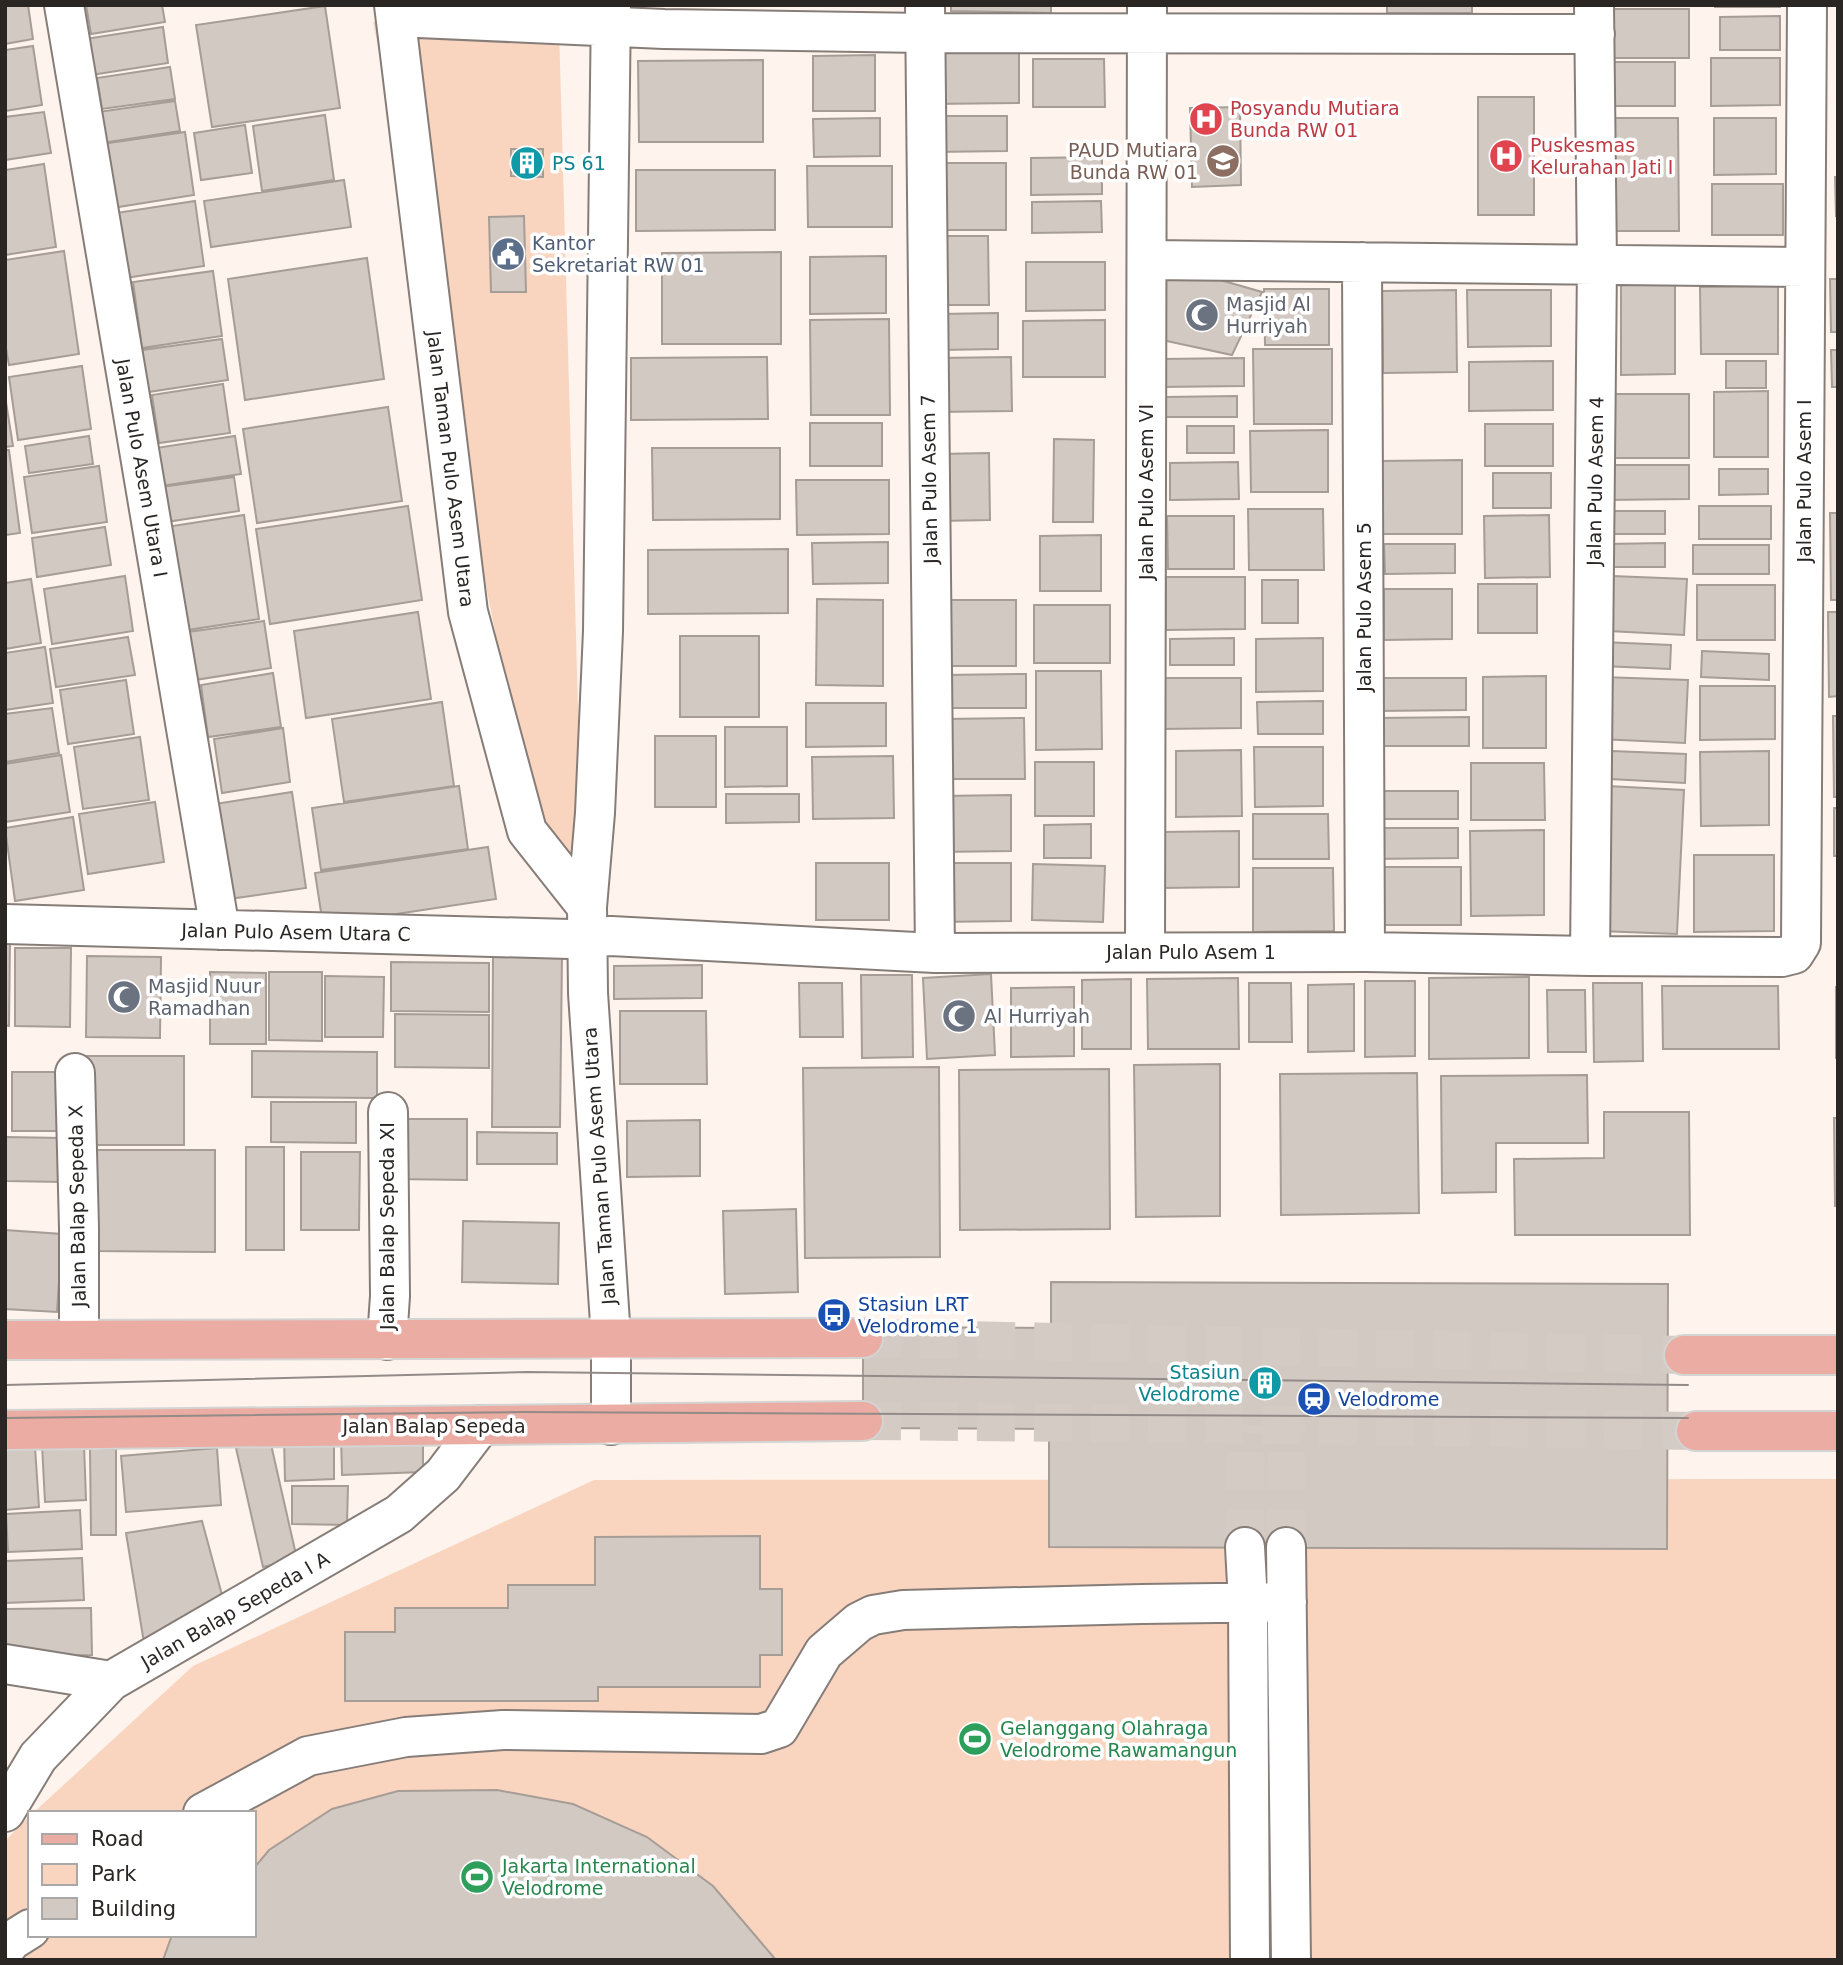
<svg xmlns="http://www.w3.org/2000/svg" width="1843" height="1965" font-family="'DejaVu Sans',sans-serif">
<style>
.green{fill:#f9d5c0}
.building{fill:#d3c9c3;stroke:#a69d97;stroke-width:2}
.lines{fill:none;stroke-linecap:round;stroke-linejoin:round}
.minor-tunnel{stroke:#d4cbc5;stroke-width:38;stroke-dasharray:38 19;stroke-linecap:butt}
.major-tunnel{stroke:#d4cbc5;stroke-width:38;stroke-dasharray:38 19;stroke-linecap:butt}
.minor-casing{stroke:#867d78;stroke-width:42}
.major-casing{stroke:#d4d4d3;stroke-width:42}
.minor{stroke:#fff;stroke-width:38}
.major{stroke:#eaaca3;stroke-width:38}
.tram{stroke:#928b87;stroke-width:2}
.labels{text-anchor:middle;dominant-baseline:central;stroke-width:7;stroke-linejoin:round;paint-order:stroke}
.health-label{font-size:19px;fill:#be3a42;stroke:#fff;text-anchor:start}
.education-label{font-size:19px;fill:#785e54;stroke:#fff;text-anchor:end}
.culture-label{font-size:19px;fill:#0d838f;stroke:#fff;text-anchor:start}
.service-label{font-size:19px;fill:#4e5e75;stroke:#fff;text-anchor:start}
.worship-label{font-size:19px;fill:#5b616d;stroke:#fff;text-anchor:start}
.street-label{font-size:19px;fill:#2a2624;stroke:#fff}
.transit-label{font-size:19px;fill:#164399;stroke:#fff;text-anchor:start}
.leisure-label{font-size:19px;fill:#27864d;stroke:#fff;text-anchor:start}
</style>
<rect width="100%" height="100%" fill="#fef4ed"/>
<!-- green -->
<path class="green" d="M373,22L559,27L583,888L530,806Z
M1838,1479V1960H5V1841L30,1815V1935H254V1813H33L193,1666L594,1480Z"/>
<!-- building -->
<path class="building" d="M5,5H28L33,39L5,44Z
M86,5H162L165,22L91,34Z
M951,5H1051V13L951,11Z
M1387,5H1472V13H1387Z
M1715,5H1780V7H1715Z
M325,6L340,108L212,127L196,25Z
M1607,9H1689V58H1607Z
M1780,16V50H1720V17Z
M163,27L168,63L91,75L85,39Z
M33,46L42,105L5,111V50Z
M932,48H1019V103L932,104Z
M875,55V111H813V56Z
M1711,58H1780V105L1711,106Z
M1033,59H1104L1105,107H1033Z
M763,60V142H639L638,61Z
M1609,62H1675V106H1609Z
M170,67L175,99L102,109L97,78Z
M1478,97H1534V215H1478Z
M175,101L180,131L102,143L98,112Z
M1240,107L1241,185L1192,187L1190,108Z
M44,112L51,153L5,160V117Z
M325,115L334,180L262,191L253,126Z
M934,116H1007V151L934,152Z
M880,118V156L814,157L813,119Z
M1605,118H1678L1679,231H1605Z
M1714,118H1776V174L1714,175Z
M245,125L252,173L201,180L194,133Z
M185,132L194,195L112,208L102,144Z
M511,149H543V177L511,176Z
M1102,157V194L1031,195V158Z
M939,163H1006V230H939Z
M44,164L56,247L5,255V170Z
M807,166H892V227H808Z
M636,170H775V230L636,231Z
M1835,177H1838V216H1836Z
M344,180L351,227L211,247L204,201Z
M1712,184H1783V235H1712Z
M195,201L204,266L125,278L116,213Z
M1101,201L1102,232L1032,233V202Z
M524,216L526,292H491L489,217Z
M937,236H988L989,305H938Z
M64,251L79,354L9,365L5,343V260Z
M781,252V344H662V253Z
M886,256V313L810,314V257Z
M367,258L384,379L245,400L228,279Z
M1026,262H1105V310L1026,311Z
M1168,265L1262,292L1232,355L1148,337Z
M213,271L222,336L142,348L133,282Z
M1830,279H1838V332H1831Z
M1621,281H1675V374L1621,375Z
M1778,286V354H1701L1700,287Z
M1264,289H1329V345H1265Z
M1456,290L1457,372L1383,373L1382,291Z
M1467,290H1551V346L1468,347Z
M998,313V349L940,350V314Z
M889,319L890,415H811L810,320Z
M1105,320V377H1023V321Z
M222,339L228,380L142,393L135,351Z
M1253,349H1332V424H1254Z
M1831,350H1838V387H1832Z
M767,357L768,419L631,420V358Z
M1011,357L1012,411L936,412V358Z
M1244,358V386L1161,387V359Z
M1553,361V410L1469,411V362Z
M1726,361H1766V388H1726Z
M82,366L91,429L18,440L9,377Z
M223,384L230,433L159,443L152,395Z
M1768,391V457H1714V392Z
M1610,394H1689V458H1610Z
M5,396L13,446L5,447Z
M1237,396V417H1165V397Z
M388,407L402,501L257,523L243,429Z
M810,423H882V466H810Z
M1485,424H1553V466H1485Z
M1187,426H1234V453H1187Z
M1328,430V492H1251L1250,431Z
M89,436L93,464L29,473L25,446Z
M235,436L241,474L161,486L156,448Z
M1054,439L1094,440L1093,522H1053Z
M652,448H780V519L653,520Z
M5,450H9L20,533L5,535Z
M989,453L990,520L939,521V454Z
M1462,460V534H1380L1379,461Z
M1238,462L1239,499L1170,500V463Z
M1604,465H1689V499L1605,500Z
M99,466L107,522L32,533L24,477Z
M1719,469H1768V494L1719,495Z
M1493,473H1551V508H1493Z
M234,477L239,511L166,522L161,487Z
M796,480H889V534L797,535Z
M408,506L422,600L270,624L256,529Z
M1699,506H1771V539H1699Z
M1248,509H1323L1324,570H1249Z
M1607,511H1665V534H1607Z
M1830,513H1838V600H1831Z
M244,515L259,619L181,631L166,527Z
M1549,515L1550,577L1485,578L1484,516Z
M1167,516H1234V569H1168Z
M105,527L111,565L37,577L32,538Z
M1101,535V591H1040V536Z
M888,542V583L813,584L812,543Z
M1665,543V567H1606V544Z
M1384,544H1455V573L1385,574Z
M1693,545H1769V574H1693Z
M788,549V613L648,614V550Z
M125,576L133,631L52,644L44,589Z
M1612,576L1687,579L1684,635L1609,631Z
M1166,577H1245V629L1166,630Z
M31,579L41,643L5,649V583Z
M1262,580H1298V623H1262Z
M1478,584H1537V633H1478Z
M1697,585H1775V640H1697Z
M1384,589H1452V639L1384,640Z
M817,599L883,600V686L816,685Z
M941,600H1016V666H941Z
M1034,605H1110V663H1034Z
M418,612L431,699L306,718L294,631Z
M1828,612H1838V696L1829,697Z
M264,621L271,668L195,680L188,632Z
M680,636H759V717H680Z
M128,637L135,675L56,687L50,649Z
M1234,638V665H1170V639Z
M1323,638V691L1256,692V639Z
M1602,642L1671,645L1670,669L1602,666Z
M45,647L53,703L5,710V653Z
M1702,651L1769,654V680L1701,677Z
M1036,671H1101L1102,749L1036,750Z
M273,673L281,727L208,737L201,685Z
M1026,674V708H942V675Z
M1546,676V748H1483V677Z
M1602,677L1688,680L1685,743L1599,739Z
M1160,678H1241V728L1161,729Z
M1376,678H1466V710L1377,711Z
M126,680L134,734L68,744L60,690Z
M1700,686H1775V739L1700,740Z
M1323,701V734H1258L1257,702Z
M442,702L454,786L344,802L332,719Z
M806,703H886V746L806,747Z
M52,708L59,753L5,762V714Z
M1833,716H1838V797H1834Z
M1469,717V746H1376V718Z
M1024,718L1025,779H944V719Z
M725,727H787V786L725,787Z
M283,728L290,782L222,793L214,739Z
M655,736H716V807H655Z
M140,737L149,800L83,809L74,747Z
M1254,747H1323V806L1255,807Z
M1241,750L1242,816L1176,817V751Z
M1612,751L1686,754L1685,783L1610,779Z
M1769,751V825L1701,826L1700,752Z
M61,755L70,812L5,822V764Z
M893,756L894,818L813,819L812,757Z
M1035,762H1094V816H1035Z
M1471,763H1544L1545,820H1471Z
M459,786L468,849L321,870L312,808Z
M1607,786L1684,790L1677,934L1600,931Z
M1368,791H1458V819H1368Z
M292,792L306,888L229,899L215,804Z
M726,794H799V822L726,823Z
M1011,795V851L939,852V796Z
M155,802L164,862L88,874L79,814Z
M1834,808H1838V856H1834Z
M1253,814H1328L1329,859H1253Z
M73,817L84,890L15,901L5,828Z
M1091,824V858H1044V825Z
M1370,828H1458V858L1370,859Z
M1544,830V915L1471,916L1470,831Z
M1239,831V887L1160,888V832Z
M488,847L496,899L323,925L315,873Z
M1694,855H1774V931L1694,932Z
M816,863H889V920H816Z
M937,863H1011V921L937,922Z
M1033,864L1105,866L1103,922L1032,920Z
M1380,867H1461V925H1380Z
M1253,868H1333L1334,931L1253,932Z
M5,938H10L9,1026L5,1025Z
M15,948H71L70,1027L15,1026Z
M493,955H562L560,1127H492Z
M87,956L161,957L160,1038L86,1037Z
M391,962L489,963V1012L391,1011Z
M702,965V998L614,999V966Z
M210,972L266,973V1044H210Z
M269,972H322V1041L269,1040Z
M991,974L995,1055L927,1059L923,978Z
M861,975H912L913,1057L862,1058Z
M325,976L384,977L383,1037H325Z
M1529,977V1058L1429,1059V978Z
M1238,978L1239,1049H1148L1147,979Z
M1131,979V1049H1082V980Z
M1365,981H1415V1056L1365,1057Z
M799,983H842L843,1037H800Z
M1249,983H1291L1292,1042H1249Z
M1593,983H1642L1643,1061L1594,1062Z
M1354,984V1051L1308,1052V985Z
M1662,986H1778L1779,1049H1663Z
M1074,987V1056L1011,1057V988Z
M1836,987H1838V1058H1836Z
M1547,990H1585L1586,1052H1548Z
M620,1011H706L707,1084H620Z
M395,1014L489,1015V1068L395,1067Z
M252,1051L377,1052V1098L252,1097Z
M81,1056H184V1145H81Z
M1220,1064V1216L1136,1217L1134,1065Z
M939,1067L940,1257L805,1258L803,1068Z
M1109,1069L1110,1229L960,1230L959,1070Z
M12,1072H69L68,1131H12Z
M1417,1073L1419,1213L1281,1215L1280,1074Z
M1587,1075L1588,1143H1496V1192L1442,1193L1441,1076Z
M271,1102H356V1143L271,1142Z
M1604,1112H1689L1690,1235H1515L1514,1159L1604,1158Z
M1834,1118H1838V1206H1835Z
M393,1119H467V1180L393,1179Z
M700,1120V1176L627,1177V1121Z
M477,1132L557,1133V1164H477Z
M6,1137L63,1138V1182L6,1181Z
M246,1147H284V1250H246Z
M89,1150H215V1252L89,1251Z
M301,1152H360L359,1230H301Z
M796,1209L798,1292L725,1294L723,1211Z
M463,1221L559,1223L558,1284L462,1282Z
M5,1230L62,1234L57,1312L5,1309Z
M1051,1282L1668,1284L1667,1549L1049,1547V1429L863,1428V1327L1051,1328Z
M423,1434V1472L342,1475L341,1437Z
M284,1437H334V1479L285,1481Z
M270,1440L297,1559L263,1567L236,1448Z
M84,1444L86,1500L45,1502L42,1445Z
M35,1447L39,1507L5,1510V1449Z
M217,1448L221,1505L126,1512L121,1456Z
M90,1449H116V1535H91Z
M292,1486H348L347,1525L292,1524Z
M80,1510L82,1549L8,1552L6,1514Z
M202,1521L225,1606L144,1643L126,1533Z
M760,1536V1589H782V1655H760V1687H598V1701H345V1632H395V1608H508V1585H595V1537Z
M82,1558L84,1600L5,1603V1561Z
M91,1608L92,1655L5,1657V1609Z
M497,1790L573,1804L647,1837L713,1886L776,1960H163L172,1935H254V1868L269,1850L332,1809L398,1791Z"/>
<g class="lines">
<!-- minor-tunnel -->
<path class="minor-tunnel" d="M1245,1547L1246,1425
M1286,1547V1425"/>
<!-- major-tunnel -->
<path class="major-tunnel" d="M863,1338L1684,1355
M863,1421L1286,1425L1696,1431"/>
<!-- minor casing -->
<g class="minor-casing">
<path id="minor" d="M64,5L220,930
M394,5L468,612L527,831L587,907
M925,5L935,953
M396,17L664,29L924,33L1595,34
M1147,260L1805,267
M1362,262L1365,952
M5,924L570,939L611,936L935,953L1365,952L1590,956L1782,957L1794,954L1801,943L1807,5
M1145,952L1147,5
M1590,956L1597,264L1594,5
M75,1073L79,1228V1339
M387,1340L390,1296L388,1112
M611,1425V1338L588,993L587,907L595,813L603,631L611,5
M1245,1547L1248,1602L1250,1960
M1286,1547L1291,1960
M5,1664L111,1681
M5,1812L38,1757L111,1681L399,1514L443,1475L481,1425
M203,1813L308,1756L406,1737L503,1730L761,1734L779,1728L824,1652L859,1622L873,1615L903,1610L1142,1604L1287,1602
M5,1949L11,1941L30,1929"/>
</g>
<!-- major casing -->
<g class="major-casing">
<path id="major" d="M5,1340L863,1338
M1684,1355H1838
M5,1430L863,1421
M1696,1431H1838"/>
</g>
<!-- minor -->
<use href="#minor" class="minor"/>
<!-- major -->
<use href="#major" class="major"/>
<!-- tram -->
<path class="tram" d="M5,1385L527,1372L1688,1385
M5,1418L521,1412L1688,1418"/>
</g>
<!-- icons -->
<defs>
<g id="hospital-disc" transform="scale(1.75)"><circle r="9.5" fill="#e0444e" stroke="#fff"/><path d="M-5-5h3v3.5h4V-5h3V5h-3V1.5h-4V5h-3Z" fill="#fff"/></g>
<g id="school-disc" transform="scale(1.75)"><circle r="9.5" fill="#8d6e63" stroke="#fff"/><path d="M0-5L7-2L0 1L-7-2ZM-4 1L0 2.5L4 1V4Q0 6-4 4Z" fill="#fff"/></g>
<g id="building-disc" transform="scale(1.75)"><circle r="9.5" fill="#0f9aa8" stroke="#fff"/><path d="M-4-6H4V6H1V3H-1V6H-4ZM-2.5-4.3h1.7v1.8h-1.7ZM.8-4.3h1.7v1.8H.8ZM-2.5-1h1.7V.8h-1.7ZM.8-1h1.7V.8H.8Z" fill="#fff"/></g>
<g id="civic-disc" transform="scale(1.75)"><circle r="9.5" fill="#5c6f8a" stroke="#fff"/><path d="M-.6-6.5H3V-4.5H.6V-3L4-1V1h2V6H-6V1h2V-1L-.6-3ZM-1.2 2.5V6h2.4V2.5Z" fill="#fff"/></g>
<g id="mosque-disc" transform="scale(1.75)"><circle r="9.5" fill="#6b7280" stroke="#fff"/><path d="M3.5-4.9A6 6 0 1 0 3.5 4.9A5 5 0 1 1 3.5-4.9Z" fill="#fff"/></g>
<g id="bus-disc" transform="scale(1.75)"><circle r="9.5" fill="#1a4fb4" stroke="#fff"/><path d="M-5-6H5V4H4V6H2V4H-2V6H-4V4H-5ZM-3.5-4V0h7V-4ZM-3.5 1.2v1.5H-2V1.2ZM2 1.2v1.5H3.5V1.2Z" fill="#fff"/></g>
<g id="station-disc" transform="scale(1.75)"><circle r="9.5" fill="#1a4fb4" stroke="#fff"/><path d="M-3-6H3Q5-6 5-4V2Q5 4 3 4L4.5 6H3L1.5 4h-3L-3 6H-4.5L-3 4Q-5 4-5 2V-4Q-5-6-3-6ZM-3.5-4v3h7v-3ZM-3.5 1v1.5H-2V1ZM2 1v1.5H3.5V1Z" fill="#fff"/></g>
<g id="stadium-disc" transform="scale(1.75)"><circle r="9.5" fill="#2e9e5b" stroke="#fff"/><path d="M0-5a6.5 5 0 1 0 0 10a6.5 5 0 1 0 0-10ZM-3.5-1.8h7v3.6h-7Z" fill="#fff"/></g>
</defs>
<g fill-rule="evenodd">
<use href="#hospital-disc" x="1206" y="119"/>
<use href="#hospital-disc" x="1506" y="156"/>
<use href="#school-disc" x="1223" y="161"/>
<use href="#building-disc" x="527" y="163"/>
<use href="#civic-disc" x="508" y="254"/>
<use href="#mosque-disc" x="1202" y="315"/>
<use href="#mosque-disc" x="124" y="997"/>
<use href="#mosque-disc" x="959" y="1016"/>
<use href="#bus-disc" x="834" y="1315"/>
<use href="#building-disc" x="1265" y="1383"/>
<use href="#station-disc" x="1314" y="1399"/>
<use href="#stadium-disc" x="975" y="1739"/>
<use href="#stadium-disc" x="477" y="1877"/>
</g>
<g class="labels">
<!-- health labels -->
<g class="health-label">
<text x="1230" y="108">Posyandu Mutiara<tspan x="1230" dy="22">Bunda RW 01</tspan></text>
<text x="1530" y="145">Puskesmas<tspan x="1530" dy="22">Kelurahan Jati I</tspan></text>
</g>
<!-- education labels -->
<g class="education-label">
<text x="1198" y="150">PAUD Mutiara<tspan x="1198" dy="22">Bunda RW 01</tspan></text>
</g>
<!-- culture labels -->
<g class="culture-label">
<text x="552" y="163">PS 61</text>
<text x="1240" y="1372" text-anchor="end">Stasiun<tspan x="1240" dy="22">Velodrome</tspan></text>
</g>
<!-- service labels -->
<g class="service-label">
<text x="532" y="243">Kantor<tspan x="532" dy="22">Sekretariat RW 01</tspan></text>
</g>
<!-- worship labels -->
<g class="worship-label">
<text x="1226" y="304">Masjid Al<tspan x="1226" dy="22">Hurriyah</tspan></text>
<text x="148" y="986">Masjid Nuur<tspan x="148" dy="22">Ramadhan</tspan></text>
<text x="984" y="1016">Al Hurriyah</text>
</g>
<!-- street labels -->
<g class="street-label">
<text transform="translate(142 468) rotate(80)">Jalan Pulo Asem Utara I</text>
<text transform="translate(451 469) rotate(83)">Jalan Taman Pulo Asem Utara</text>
<text transform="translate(929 479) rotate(-91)">Jalan Pulo Asem 7</text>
<text transform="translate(1595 481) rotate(-89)">Jalan Pulo Asem 4</text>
<text transform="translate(1804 481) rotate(-90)">Jalan Pulo Asem I</text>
<text transform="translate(1146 492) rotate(-90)">Jalan Pulo Asem VI</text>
<text transform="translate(1364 607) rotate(-90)">Jalan Pulo Asem 5</text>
<text transform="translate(296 932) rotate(1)">Jalan Pulo Asem Utara C</text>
<text x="1191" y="952">Jalan Pulo Asem 1</text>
<text transform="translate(599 1166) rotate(-94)">Jalan Taman Pulo Asem Utara</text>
<text transform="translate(77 1206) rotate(-91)">Jalan Balap Sepeda X</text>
<text transform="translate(387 1226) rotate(-90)">Jalan Balap Sepeda XI</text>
<text x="434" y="1426">Jalan Balap Sepeda</text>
<text transform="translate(235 1610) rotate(-30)">Jalan Balap Sepeda I A</text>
</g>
<!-- transit labels -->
<g class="transit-label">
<text x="858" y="1304">Stasiun LRT<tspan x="858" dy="22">Velodrome 1</tspan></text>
<text x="1338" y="1399">Velodrome</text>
</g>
<!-- leisure labels -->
<g class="leisure-label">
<text x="1000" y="1728">Gelanggang Olahraga<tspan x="1000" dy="22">Velodrome Rawamangun</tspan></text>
<text x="502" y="1866">Jakarta International<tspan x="502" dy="22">Velodrome</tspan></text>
</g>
</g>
<!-- border -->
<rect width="1843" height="1965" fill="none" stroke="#2a2624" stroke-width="14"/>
<!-- legend -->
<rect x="28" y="1811" width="228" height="126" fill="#ffffff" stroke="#aaa8a7" stroke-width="2"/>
<rect x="42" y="1834" width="35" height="10" fill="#eaaca3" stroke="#aaa8a7" stroke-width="2"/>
<text x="91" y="1846" font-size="21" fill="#2a2624">Road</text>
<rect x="42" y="1864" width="35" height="21" fill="#f9d5c0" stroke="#aaa8a7" stroke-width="2"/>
<text x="91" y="1881" font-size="21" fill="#2a2624">Park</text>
<rect x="42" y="1898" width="35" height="21" fill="#d3c9c3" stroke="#aaa8a7" stroke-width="2"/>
<text x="91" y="1916" font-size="21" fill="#2a2624">Building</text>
</svg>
